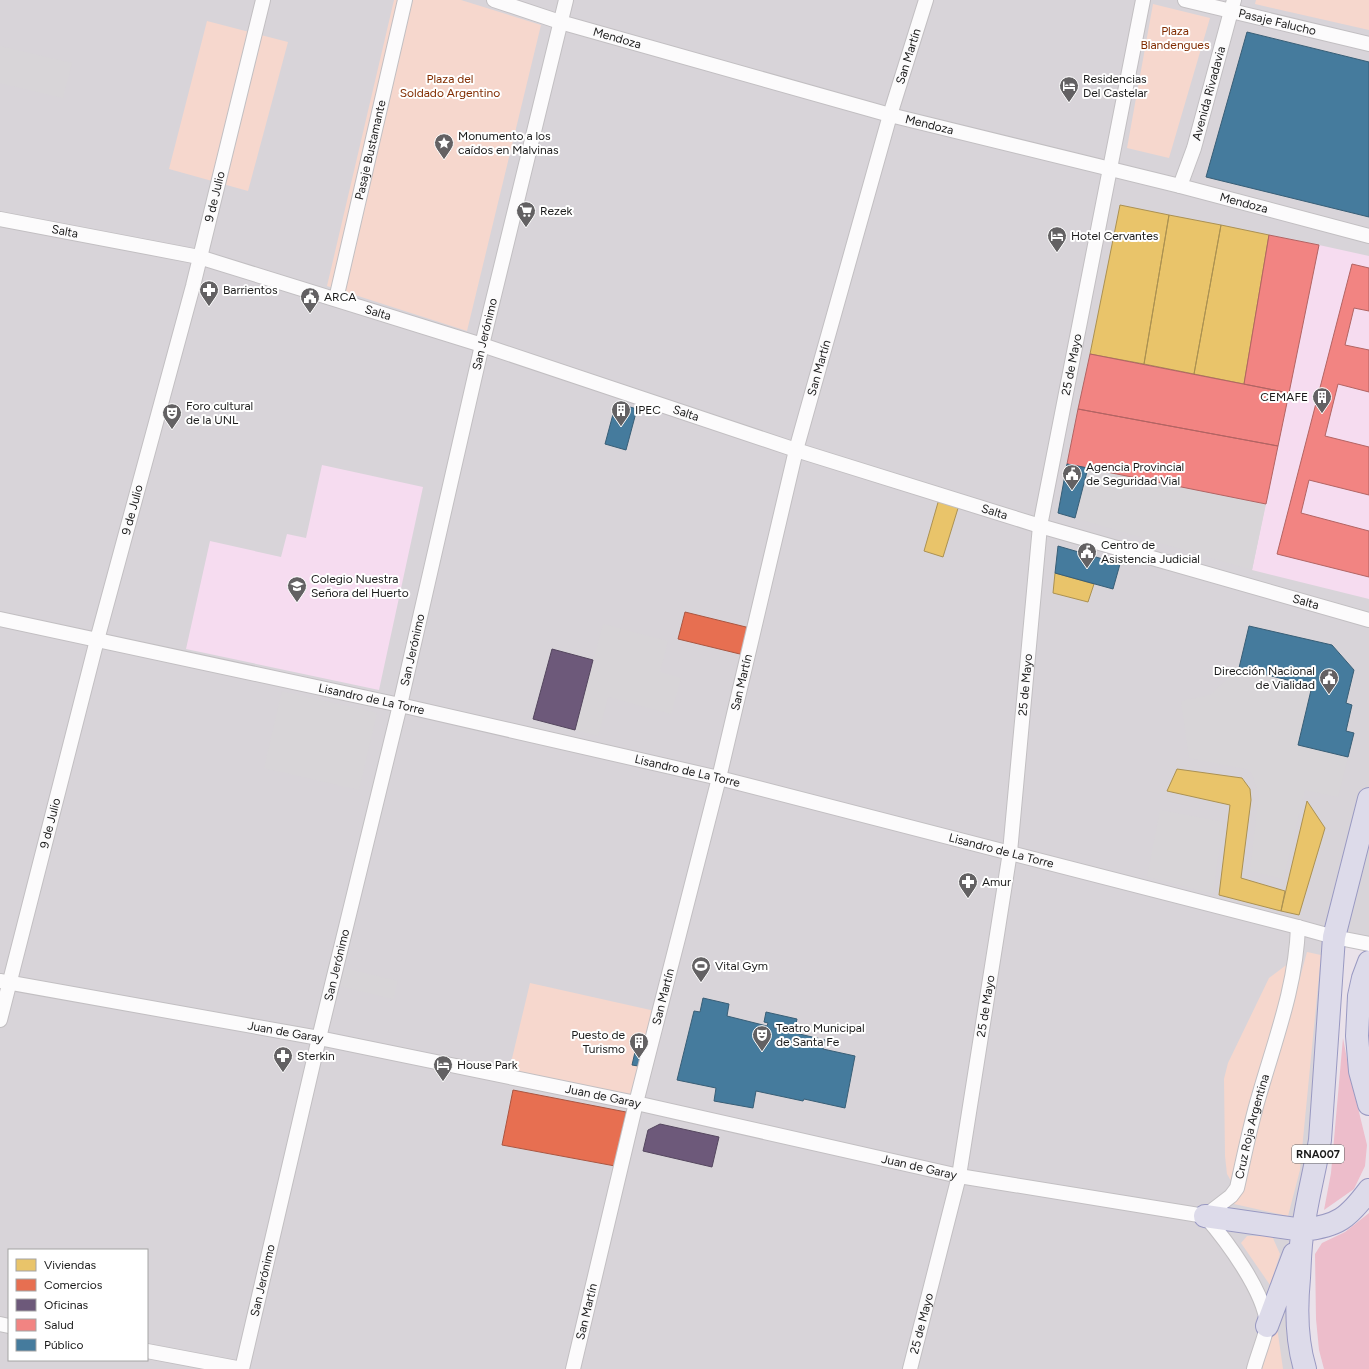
<svg xmlns="http://www.w3.org/2000/svg" width="1369" height="1369" font-family="Figtree,sans-serif">
<style>
.residential{fill:#d8d4d9;fill-rule:evenodd}
.education{fill:#f6dcf0}
.grass{fill:#edbdcb}
.park{fill:#f6d7cd}
.parking{fill:#d8d5d8}
.homes{fill:#e9c46a;stroke:#ab9152}
.shops{fill:#e76f51;stroke:#aa5641}
.offices{fill:#6d597a;stroke:#54465e}
.health{fill:#f28482;stroke:#b26463}
.public{fill:#457b9d;stroke:#385e76}
.lines{fill:none;stroke-linecap:round;stroke-linejoin:round}
.street-casing{stroke:#c2bfc2;stroke-width:16}
.highway-casing{stroke:#9999c2;stroke-width:24}
.street{stroke:#fcfbfc;stroke-width:14}
.highway{stroke:#dddbea;stroke-width:22}
.labels{text-anchor:middle;dominant-baseline:central;stroke-width:4;stroke-linejoin:round;paint-order:stroke}
.shield{fill:#fff;stroke:#5f5f5f;stroke-width:1}
.shield-label{font-size:11px;font-weight:bold;fill:#1b1b1b}
.street-label{font-size:12px;fill:#1b1b1b;stroke:#fff}
.park-label{font-size:12px;fill:#812c01;stroke:#fff}
.poi-label{font-size:12px;fill:#1b1b1b;stroke:#fff;text-anchor:start}
</style>
<rect width="100%" height="100%" fill="#eae2ea"/>
<!-- residential -->
<path class="residential" d="M0,0H1369V944L1335,938L1303,1230L1305,1369H0ZM9,1250H147V1360H9Z"/>
<!-- education -->
<path class="education" d="M1319,245L1369,256V599L1252,570Z
M322,465L423,487L379,690L186,649L210,541L281,557L287,534L306,538Z"/>
<!-- grass -->
<path class="grass" d="M1343,1038L1350,1075L1367,1145L1365,1166L1354,1189L1324,1210L1331,1173Z
M1369,1213V1369H1324L1319,1350L1316,1319L1315,1254L1322,1243L1345,1232Z"/>
<!-- park -->
<path class="park" d="M394,0H461L541,25L467,331L327,286Z
M1256,0H1369V30L1255,4Z
M1153,4L1210,18L1169,158L1127,148Z
M207,21L288,42L248,191L169,169Z
M1307,952L1321,955L1300,1170L1288,1216L1234,1204L1241,1189L1260,1110L1287,1025Z
M1289,963L1252,1106L1234,1186L1227,1174L1225,1156L1224,1079L1228,1063L1269,978Z
M530,983L655,1011L633,1098L509,1071Z
M1247,1236H1272L1280,1254L1270,1285L1241,1243Z
M1276,1320L1283,1369H1262Z"/>
<!-- parking -->
<path class="parking" d="M0,46L72,63L63,98L0,83Z
M1088,468L1266,504L1252,570L1075,518Z
M603,624L668,641L660,672L681,678L671,714L608,697L598,736L575,730Z
M1239,668L1312,686L1298,745L1348,757L1338,797L1305,790L1283,879L1250,871L1259,793L1250,770L1189,758L1181,701L1210,695Z
M282,691L377,713L359,790L264,768Z
M1160,810L1223,822L1213,894L1147,877Z
M344,968L398,981L393,999L339,986Z"/>
<!-- homes -->
<path class="homes" d="M1120,205L1169,215L1144,364L1090,354Z
M1169,215L1221,225L1194,374L1144,364Z
M1221,225L1269,235L1244,384L1194,374Z
M939,499L959,505L943,557L924,551Z
M1055,573L1094,584L1088,602L1053,593Z
M1177,769L1242,778L1250,789L1251,800L1241,878L1285,891L1281,911L1219,895L1230,805L1167,791Z
M1307,801L1325,828L1299,915L1281,911Z"/>
<!-- shops -->
<path class="shops" d="M685,612L750,628L744,655L678,639Z
M513,1090L626,1112L615,1166L502,1145Z"/>
<!-- offices -->
<path class="offices" d="M552,649L593,660L575,730L533,719Z
M660,1124L719,1137L712,1167L643,1151L648,1130Z"/>
<!-- health -->
<path class="health" d="M1269,235L1319,245L1289,393L1244,384Z
M1352,264L1369,268V311L1354,308L1345,345L1369,350V392L1338,384L1325,436L1369,447V495L1309,480L1301,513L1369,531V577L1277,554Z
M1090,354L1289,393L1278,446L1078,409Z
M1078,409L1278,446L1266,504L1067,464Z"/>
<!-- public -->
<path class="public" d="M1247,32L1369,62V217L1206,177Z
M616,403L637,409L626,450L605,444Z
M1067,464L1088,468L1075,518L1058,513Z
M1058,546L1120,564L1113,589L1055,573Z
M1249,626L1332,645L1354,670L1346,703L1352,705L1346,731L1354,733L1348,757L1298,745L1312,686L1239,668Z
M703,998L729,1004L727,1016L767,1026L768,1023L764,1022L766,1012L797,1019L795,1029L774,1025V1028L825,1040L823,1049L855,1056L845,1108L804,1099L803,1101L756,1091L753,1108L714,1101L716,1088L677,1080L694,1011L700,1012Z
M635,1052L647,1054L644,1067L632,1065Z"/>
<g class="lines">
<!-- street casing -->
<g class="street-casing">
<g id="street">
<path id="s1" d="M494,0L560,22L890,115L1180,186L1369,236"/>
<path id="s2" d="M1185,0L1369,44"/>
<path id="s3" d="M1180,186L1194,148L1234,0"/>
<path id="s4" d="M0,219L199,257L482,345L796,450L1040,526L1369,620"/>
<path id="s5" d="M336,299L405,0"/>
<path id="s6" d="M0,619L400,705L719,778L1298,927L1334,937L1369,944"/>
<path id="s7" d="M0,981L319,1038L636,1103L959,1176L1205,1216"/>
<path id="s8" d="M0,1020L97,640L193,286L263,0"/>
<path id="s9" d="M1205,1216L1231,1196L1237,1188C1244,1157 1250,1126 1259,1096C1275,1040 1296,986 1298,927"/>
<path d="M1205,1216C1226,1240 1265,1292 1267,1325C1267,1332 1256,1360 1254,1369"/>
<path d="M0,1324L9,1326"/>
<path d="M147,1351L242,1369"/>
<path id="s10" d="M242,1369L319,1038L400,705L482,345L566,0"/>
<path id="s11" d="M573,1369L636,1103L719,778L796,450L890,115L926,0"/>
<path id="s12" d="M910,1369L959,1176L1010,852L1040,526L1143,0"/>
</g>
</g>
<!-- highway casing -->
<g class="highway-casing">
<path id="highway" d="M1369,962L1363,978L1359,996L1357,1036L1360,1071L1369,1104
M1205,1216L1303,1230C1338,1226 1348,1218 1369,1190
M1267,1326L1294,1254
M1305,1369C1296,1339 1296,1309 1299,1278C1300,1262 1300,1245 1303,1229C1307,1199 1315,1170 1320,1140L1334,937L1369,799"/>
</g>
<!-- street -->
<use href="#street" class="street"/>
<!-- highway -->
<use href="#highway" class="highway"/>
</g>
<!-- icons -->
<defs>
<g id="hotel-pin" transform="scale(1)"><path d="M0 17L-7.5 6A9.5 9.5 0 1 1 7.5 6Z" fill="#636163" stroke="#fff"/><path d="M-6-4.5h1.5V1H6V5H4.5V3h-9V5H-6ZM-4 0a1.8 1.8 0 1 1 3.6 0ZM.5 0V-2.5h3Q6-2.5 6 0Z" fill="#fff"/></g>
<g id="sight-pin" transform="scale(1)"><path d="M0 17L-7.5 6A9.5 9.5 0 1 1 7.5 6Z" fill="#636163" stroke="#fff"/><path d="M0-6L1.8-2.2L6-1.7L2.9 1.2L3.7 5.4L0 3.3L-3.7 5.4L-2.9 1.2L-6-1.7L-1.8-2.2Z" fill="#fff"/></g>
<g id="supermarket-pin" transform="scale(1)"><path d="M0 17L-7.5 6A9.5 9.5 0 1 1 7.5 6Z" fill="#636163" stroke="#fff"/><path d="M-6-5.5h2.5l.6 2H6L4.5 2H-2.5L-4.4-4H-6ZM-1.5 3.2a1.3 1.3 0 1 0 .1 0ZM3 3.2a1.3 1.3 0 1 0 .1 0Z" fill="#fff"/></g>
<g id="pharmacy-pin" transform="scale(1)"><path d="M0 17L-7.5 6A9.5 9.5 0 1 1 7.5 6Z" fill="#636163" stroke="#fff"/><path d="M-2-6h4v4h4v4h-4v4h-4v-4h-4v-4h4Z" fill="#fff"/></g>
<g id="civic-pin" transform="scale(1)"><path d="M0 17L-7.5 6A9.5 9.5 0 1 1 7.5 6Z" fill="#636163" stroke="#fff"/><path d="M-.6-6.5H3V-4.5H.6V-3L4-1V1h2V6H-6V1h2V-1L-.6-3ZM-1.2 2.5V6h2.4V2.5Z" fill="#fff"/></g>
<g id="building-pin" transform="scale(1)"><path d="M0 17L-7.5 6A9.5 9.5 0 1 1 7.5 6Z" fill="#636163" stroke="#fff"/><path d="M-4-6H4V6H1V3H-1V6H-4ZM-2.5-4.3h1.7v1.8h-1.7ZM.8-4.3h1.7v1.8H.8ZM-2.5-1h1.7V.8h-1.7ZM.8-1h1.7V.8H.8Z" fill="#fff"/></g>
<g id="theatre-pin" transform="scale(1)"><path d="M0 17L-7.5 6A9.5 9.5 0 1 1 7.5 6Z" fill="#636163" stroke="#fff"/><path d="M-5-5.5Q0-4 5-5.5V0Q5 5 0 6Q-5 5-5 0ZM-3.3-2.5H-1v1.5H-3.3ZM1-2.5H3.3v1.5H1ZM-2.8 1Q0 5.5 2.8 1Z" fill="#fff"/></g>
<g id="school-pin" transform="scale(1)"><path d="M0 17L-7.5 6A9.5 9.5 0 1 1 7.5 6Z" fill="#636163" stroke="#fff"/><path d="M0-5L7-2L0 1L-7-2ZM-4 1L0 2.5L4 1V4Q0 6-4 4Z" fill="#fff"/></g>
<g id="stadium-pin" transform="scale(1)"><path d="M0 17L-7.5 6A9.5 9.5 0 1 1 7.5 6Z" fill="#636163" stroke="#fff"/><path d="M0-5a6.5 5 0 1 0 0 10a6.5 5 0 1 0 0-10ZM-3.5-1.8h7v3.6h-7Z" fill="#fff"/></g>
</defs>
<g fill-rule="evenodd">
<use href="#hotel-pin" x="1069" y="86"/>
<use href="#sight-pin" x="444" y="143"/>
<use href="#supermarket-pin" x="526" y="211"/>
<use href="#hotel-pin" x="1057" y="236"/>
<use href="#pharmacy-pin" x="209" y="290"/>
<use href="#civic-pin" x="310" y="297"/>
<use href="#building-pin" x="1322" y="397"/>
<use href="#building-pin" x="621" y="410"/>
<use href="#theatre-pin" x="172" y="413"/>
<use href="#civic-pin" x="1072" y="474"/>
<use href="#civic-pin" x="1087" y="552"/>
<use href="#school-pin" x="297" y="586"/>
<use href="#civic-pin" x="1329" y="678"/>
<use href="#pharmacy-pin" x="968" y="882"/>
<use href="#stadium-pin" x="701" y="966"/>
<use href="#theatre-pin" x="762" y="1035"/>
<use href="#building-pin" x="639" y="1042"/>
<use href="#pharmacy-pin" x="283" y="1056"/>
<use href="#hotel-pin" x="443" y="1065"/>
</g>
<g class="labels">
<!-- shield labels -->
<rect class="shield" x="1292" y="1145" width="52" height="18" rx="3"/>
<g class="shield-label">
<text x="1318" y="1154">RNA007</text>
</g>
<!-- street labels -->
<g class="street-label">
<text stroke="none"><textPath href="#s2" startOffset="95">Pasaje Falucho</textPath></text>
<text stroke="none"><textPath href="#s1" startOffset="129">Mendoza</textPath></text>
<text stroke="none"><textPath href="#s11" startOffset="1355">San Martín</textPath></text>
<text stroke="none"><textPath href="#s3" startOffset="97">Avenida Rivadavia</textPath></text>
<text stroke="none"><textPath href="#s1" startOffset="453">Mendoza</textPath></text>
<text stroke="none"><textPath href="#s5" startOffset="153">Pasaje Bustamante</textPath></text>
<text stroke="none"><textPath href="#s8" startOffset="851">9 de Julio</textPath></text>
<text stroke="none"><textPath href="#s1" startOffset="777">Mendoza</textPath></text>
<text stroke="none"><textPath href="#s4" startOffset="66">Salta</textPath></text>
<text stroke="none"><textPath href="#s4" startOffset="390">Salta</textPath></text>
<text stroke="none"><textPath href="#s10" startOffset="1063">San Jerónimo</textPath></text>
<text stroke="none"><textPath href="#s12" startOffset="1019">25 de Mayo</textPath></text>
<text stroke="none"><textPath href="#s11" startOffset="1031">San Martín</textPath></text>
<text stroke="none"><textPath href="#s4" startOffset="714">Salta</textPath></text>
<text stroke="none"><textPath href="#s8" startOffset="527">9 de Julio</textPath></text>
<text stroke="none"><textPath href="#s4" startOffset="1038">Salta</textPath></text>
<text stroke="none"><textPath href="#s4" startOffset="1362">Salta</textPath></text>
<text stroke="none"><textPath href="#s10" startOffset="739">San Jerónimo</textPath></text>
<text stroke="none"><textPath href="#s11" startOffset="707">San Martín</textPath></text>
<text stroke="none"><textPath href="#s12" startOffset="695">25 de Mayo</textPath></text>
<text stroke="none"><textPath href="#s6" startOffset="380">Lisandro de La Torre</textPath></text>
<text stroke="none"><textPath href="#s6" startOffset="704">Lisandro de La Torre</textPath></text>
<text stroke="none"><textPath href="#s8" startOffset="203">9 de Julio</textPath></text>
<text stroke="none"><textPath href="#s6" startOffset="1028">Lisandro de La Torre</textPath></text>
<text stroke="none"><textPath href="#s10" startOffset="415">San Jerónimo</textPath></text>
<text stroke="none"><textPath href="#s11" startOffset="383">San Martín</textPath></text>
<text stroke="none"><textPath href="#s12" startOffset="371">25 de Mayo</textPath></text>
<text stroke="none"><textPath href="#s7" startOffset="290">Juan de Garay</textPath></text>
<text stroke="none"><textPath href="#s7" startOffset="614">Juan de Garay</textPath></text>
<text stroke="none"><textPath href="#s9" startOffset="106">Cruz Roja Argentina</textPath></text>
<text stroke="none"><textPath href="#s7" startOffset="938">Juan de Garay</textPath></text>
<text stroke="none"><textPath href="#s10" startOffset="91">San Jerónimo</textPath></text>
<text stroke="none"><textPath href="#s11" startOffset="59">San Martín</textPath></text>
<text stroke="none"><textPath href="#s12" startOffset="47">25 de Mayo</textPath></text>
</g>
<!-- park labels -->
<g class="park-label">
<text x="1175" y="31">Plaza<tspan x="1175" dy="14">Blandengues</tspan></text>
<text x="450" y="79">Plaza del<tspan x="450" dy="14">Soldado Argentino</tspan></text>
</g>
<!-- poi labels -->
<g class="poi-label">
<text x="1083" y="79">Residencias<tspan x="1083" dy="14">Del Castelar</tspan></text>
<text x="458" y="136">Monumento a los<tspan x="458" dy="14">caídos en Malvinas</tspan></text>
<text x="540" y="211">Rezek</text>
<text x="1071" y="236">Hotel Cervantes</text>
<text x="223" y="290">Barrientos</text>
<text x="324" y="297">ARCA</text>
<text x="1308" y="397" text-anchor="end">CEMAFE</text>
<text x="186" y="406">Foro cultural<tspan x="186" dy="14">de la UNL</tspan></text>
<text x="635" y="410">IPEC</text>
<text x="1086" y="467">Agencia Provincial<tspan x="1086" dy="14">de Seguridad Vial</tspan></text>
<text x="1101" y="545">Centro de<tspan x="1101" dy="14">Asistencia Judicial</tspan></text>
<text x="311" y="579">Colegio Nuestra<tspan x="311" dy="14">Señora del Huerto</tspan></text>
<text x="1315" y="671" text-anchor="end">Dirección Nacional<tspan x="1315" dy="14">de Vialidad</tspan></text>
<text x="982" y="882">Amur</text>
<text x="715" y="966">Vital Gym</text>
<text x="776" y="1028">Teatro Municipal<tspan x="776" dy="14">de Santa Fe</tspan></text>
<text x="625" y="1035" text-anchor="end">Puesto de<tspan x="625" dy="14">Turismo</tspan></text>
<text x="297" y="1056">Sterkin</text>
<text x="457" y="1065">House Park</text>
</g>
</g>
<!-- legend -->
<rect x="8" y="1249" width="140" height="112" fill="#ffffff" stroke="#a4a4a4"/>
<rect x="16" y="1259" width="20" height="12" fill="#e9c46a" stroke="#a4a4a4"/>
<text x="44" y="1269" font-size="12" fill="#1b1b1b">Viviendas</text>
<rect x="16" y="1279" width="20" height="12" fill="#e76f51" stroke="#a4a4a4"/>
<text x="44" y="1289" font-size="12" fill="#1b1b1b">Comercios</text>
<rect x="16" y="1299" width="20" height="12" fill="#6d597a" stroke="#a4a4a4"/>
<text x="44" y="1309" font-size="12" fill="#1b1b1b">Oficinas</text>
<rect x="16" y="1319" width="20" height="12" fill="#f28482" stroke="#a4a4a4"/>
<text x="44" y="1329" font-size="12" fill="#1b1b1b">Salud</text>
<rect x="16" y="1339" width="20" height="12" fill="#457b9d" stroke="#a4a4a4"/>
<text x="44" y="1349" font-size="12" fill="#1b1b1b">Público</text>
</svg>
